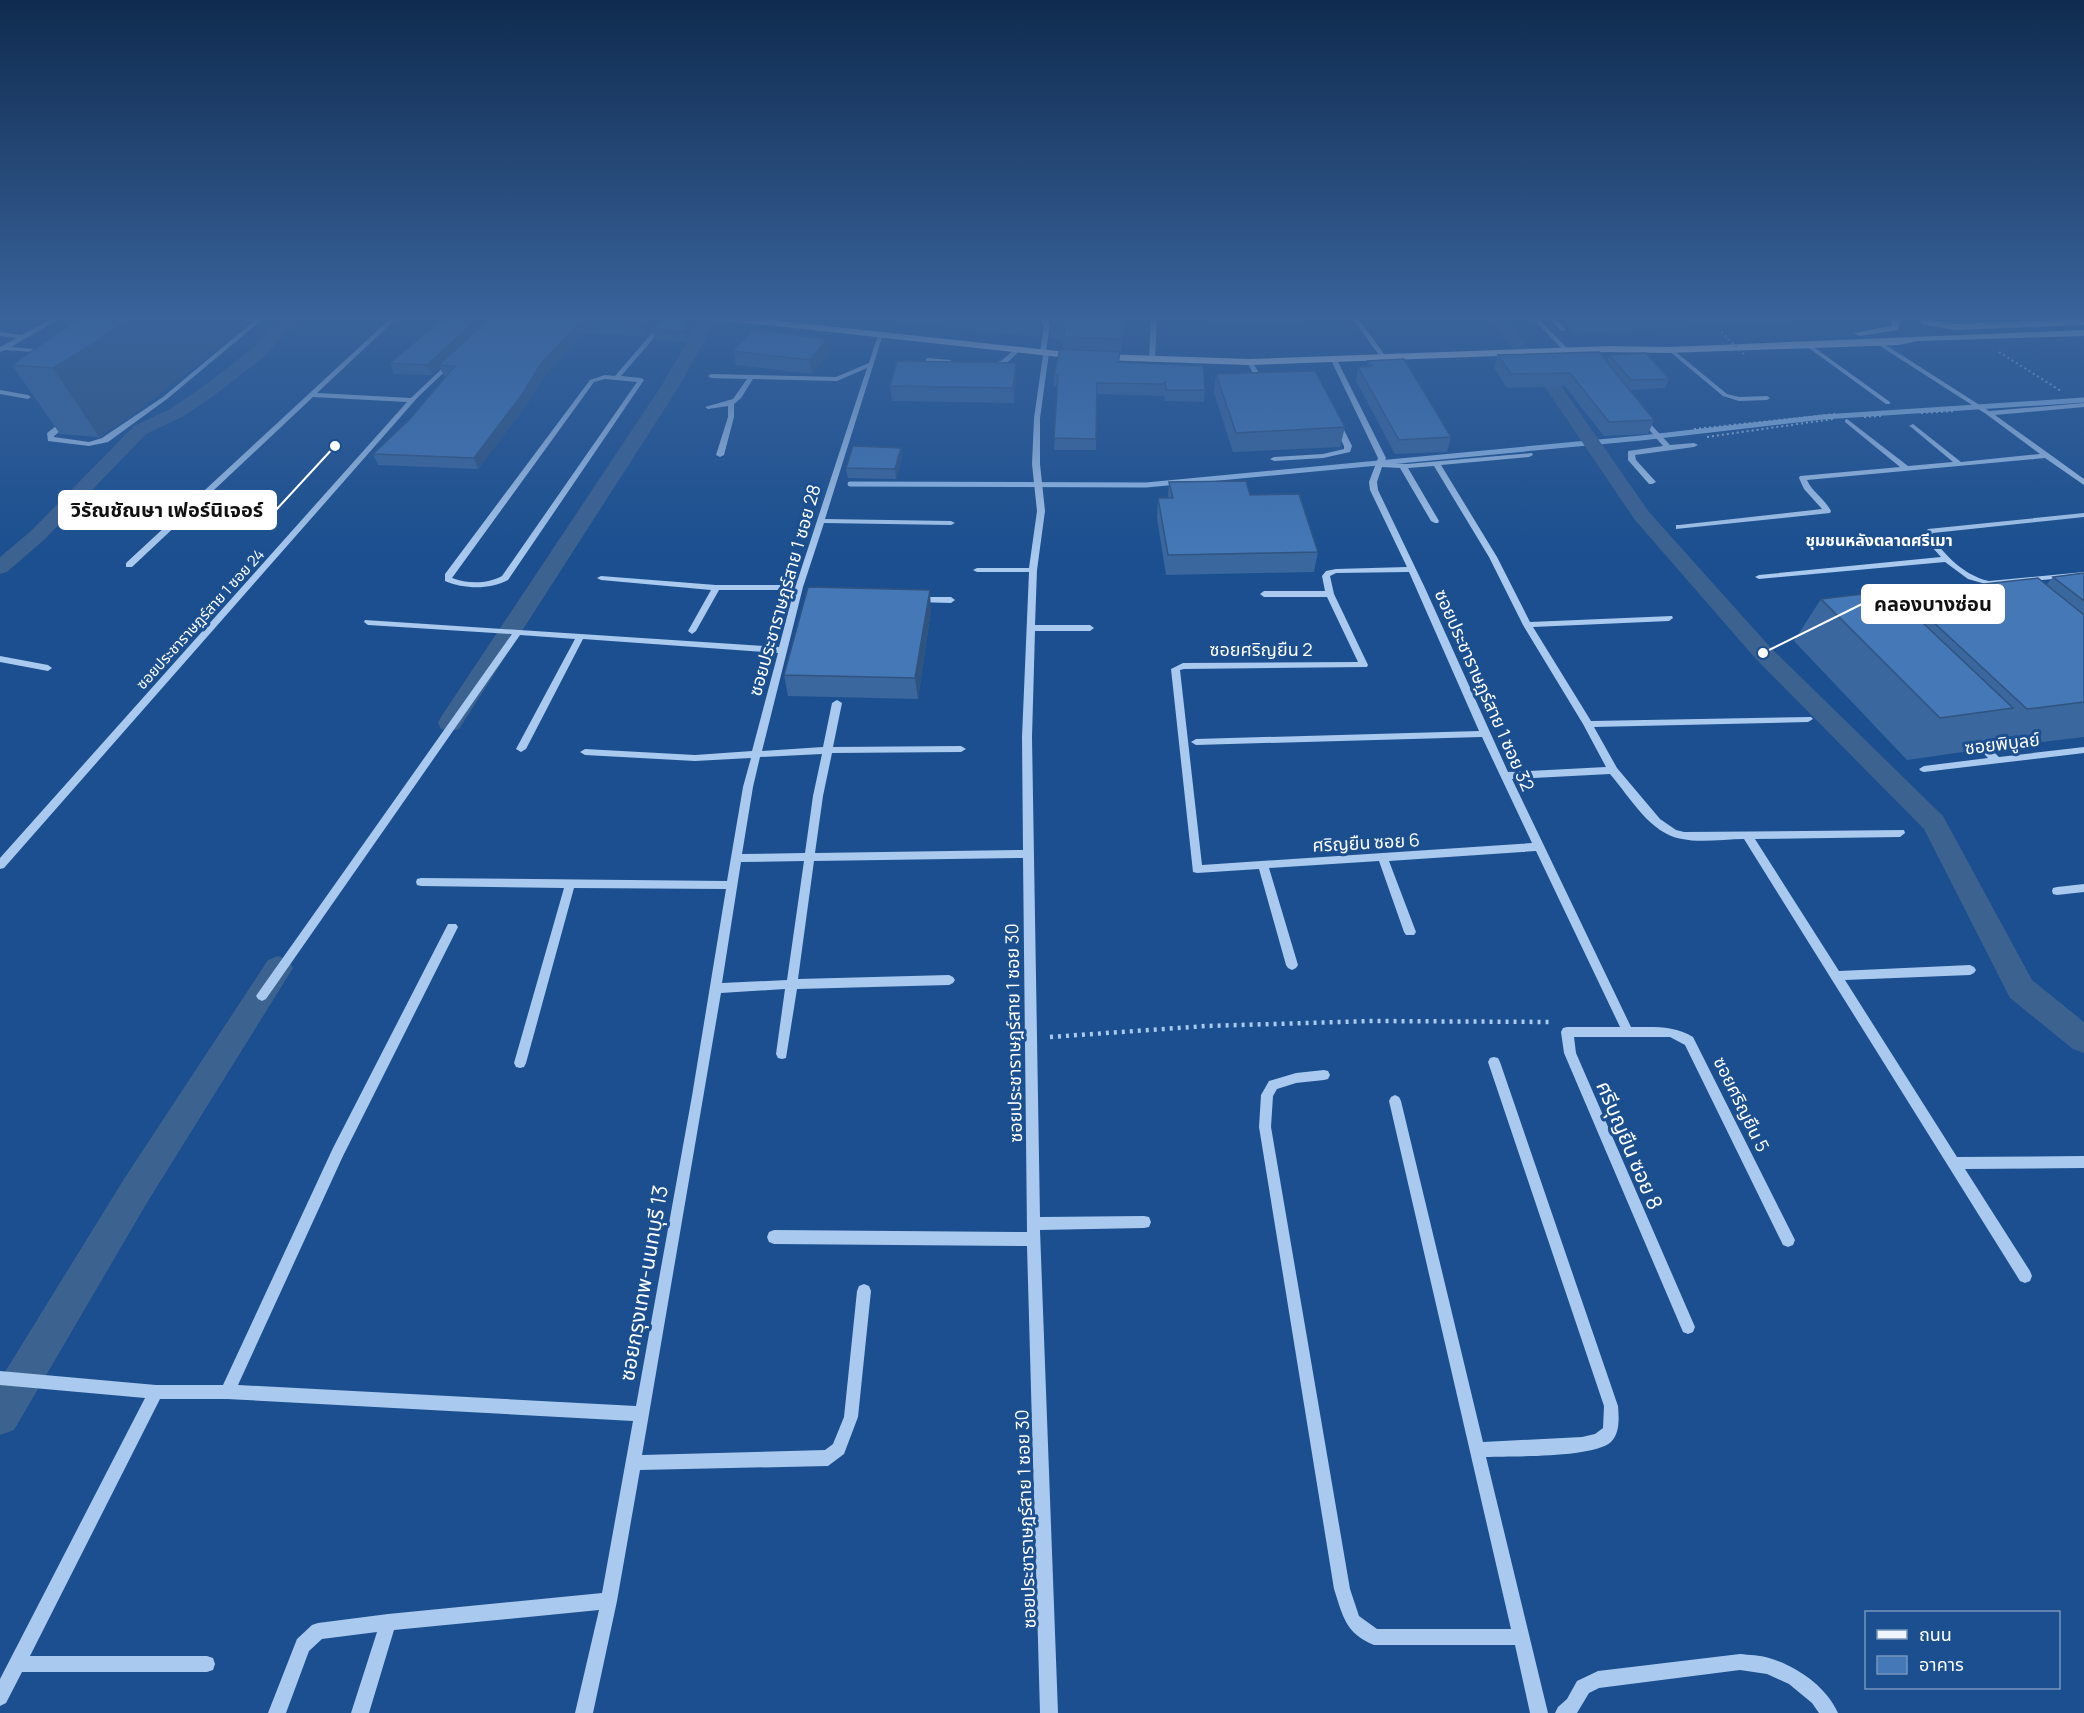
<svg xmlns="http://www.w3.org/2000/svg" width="2084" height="1713" font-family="Manrope,'Noto Sans Thai',sans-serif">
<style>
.green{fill:#2e69ad}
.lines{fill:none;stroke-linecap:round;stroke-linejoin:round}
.stream{stroke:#9cc4f0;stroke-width:5}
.canal{fill:#3c6290;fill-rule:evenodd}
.path-far1{stroke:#a9c9ee;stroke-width:2;stroke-dasharray:2 3;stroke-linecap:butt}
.path{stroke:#a9c9ee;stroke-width:4.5;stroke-dasharray:3 5;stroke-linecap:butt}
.minor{fill:#a9c9ee;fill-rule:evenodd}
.major{fill:#f0f6ff;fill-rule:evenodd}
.path-bridge{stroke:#a9c9ee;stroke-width:2;stroke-dasharray:2 3;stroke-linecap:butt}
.wall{fill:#3a679d}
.shaded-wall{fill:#305480}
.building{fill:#4478b7;stroke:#305480;stroke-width:1.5}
.labels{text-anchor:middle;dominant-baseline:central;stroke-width:6;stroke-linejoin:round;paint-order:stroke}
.far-street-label{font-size:15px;fill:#fff;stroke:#1b4f8f}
.far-neighbourhood-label{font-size:16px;font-weight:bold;fill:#fff;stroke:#1b4f8f}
.street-label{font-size:18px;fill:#fff;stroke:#1b4f8f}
.near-street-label{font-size:21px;fill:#fff;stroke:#1b4f8f}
.leader{fill:none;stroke:#fff;stroke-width:2}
.callout-dot{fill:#fff;stroke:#1b4f8f;stroke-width:2}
.callout{fill:#fff;stroke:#fff;stroke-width:2}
.callout-label{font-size:20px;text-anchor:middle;font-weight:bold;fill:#111}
</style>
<rect width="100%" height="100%" fill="#1b4f8f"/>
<!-- green -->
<path class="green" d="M1562,317H1854L1576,333Z"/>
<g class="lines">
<!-- stream -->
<path class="stream" d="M850,484L1146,485L1641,438L1823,417L2084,400"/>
<!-- canal -->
<path class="canal" d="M284,317H301L265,356L212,397L182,417L146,434L45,539L7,572L0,574V557L31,531L134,426L170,409L200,389L253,348Z
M702,317H718L678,388L459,729L450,731L441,729L438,723L441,717L660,388Z
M1484,317H1501L1550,370L1649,512L1771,648L1943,816L2032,980L2084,1022V1053L2073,1049L2010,998L1924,829L1755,658L1635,520L1538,377Z
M278,956L288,960L293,968L288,976L148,1201L14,1430L0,1435V1380L124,1179L268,960Z"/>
<!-- path-far1 -->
<path class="path-far1" d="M1999,352L2061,391
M1906,411L1952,408
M1921,413L1956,411
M1864,417L1881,416
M1694,429L1836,414
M1707,437L1833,419"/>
<!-- path -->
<path class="path" d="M1050,1037L1206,1026L1373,1021L1552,1022"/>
<!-- minor -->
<path class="minor" d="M55,317H62L11,347L46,350L48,351V353L5,350L0,352V347L17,338L0,336V332L22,335Z
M202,317H255L263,319L167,399L108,442L89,446L48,441L47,433L188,325ZM215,319L254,321L163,397L102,438L89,442L54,437V436L192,327L206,320Z
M392,317H398L317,393L411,398L450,361H454V363L418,397L4,868L0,869V858L407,402L313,397L132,567H126V563Z
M666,317H672L621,376L641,378L644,380L508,580C489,590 464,589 445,581V574L590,380L605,375L615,376ZM605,379L637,382L502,576C488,584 467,584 452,578L594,382Z
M1045,317H1051L1046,351L1049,353L1040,418V464L1045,511L1037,570L1035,625H1090L1094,628L1090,631H1035L1032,737L1040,1217L1144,1216L1149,1217L1151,1222L1149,1227L1144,1228L1040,1230L1058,1713H1040L1027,1246L774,1244L769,1242L767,1237L769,1232L774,1230L1027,1232L1023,858L814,861L798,979L949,975L953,977L955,980L953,983L949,985L797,989L786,1058L782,1059L778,1058L776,1054L785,989L721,993L642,1455L825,1450L833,1444L844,1417L857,1291L859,1286L864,1284L869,1286L871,1291L858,1417L844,1454L828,1466L640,1470L617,1601L593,1713H575L599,1610L394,1630L369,1713H351L377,1632L322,1639L309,1651L286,1713H268L297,1639L312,1625L318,1623L388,1614L602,1593L633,1421L227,1399H160L30,1656H207L213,1658L215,1664L213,1670L207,1672H22L6,1703L0,1706V1679L145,1398L0,1385V1371L156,1385H223L333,1148L448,924H456L458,927L343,1156L238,1385L636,1406L692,1096L726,889L574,888L526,1063L524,1067L520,1068L516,1067L514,1063L564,888L421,886L417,885L416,882L417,879L421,878L727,881L743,787L751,758L695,761L585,755L580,752L585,749L695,755L752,751L778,653L583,639L526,749L521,752L516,749L575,639L520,635L266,999L262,1001L258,999L256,996L258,993L512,634L368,625L364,622L365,620L779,647L794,590H719L696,631L692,634L688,631L711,590L601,580L597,578L601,576L716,585H796L867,368L837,381L753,379L741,398L734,404V417L724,455L720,457L716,455L728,417V406L708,409L705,407L733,399L747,379L711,378L708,376L711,374L836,377L869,363L878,335L883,334L825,519L951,521L955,523L951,525L824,523L803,587L762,751L823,747L832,703L837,700L842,703L833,747L961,746L966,749L961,752L832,753L823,796L815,853L1023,850L1022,737L1029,572H977L973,570L977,568H1029L1037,511L1032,464L1034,418L1043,355L1040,353L1044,324L1024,320L1027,318L1044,320ZM822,754L813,796L805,853L742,854L753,787L760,757ZM804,861L787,980L722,983L741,862Z
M1151,317H1157L1155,360L1152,362L1149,360Z
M1351,317H1357L1387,358L1386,359H1382Z
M1531,317H1537L1568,349V351H1564Z
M1549,317H1555L1565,329V331H1561Z
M2016,317H2023L2033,324L2028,325Z
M1877,342H1881L1989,411L2084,403V407L1995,415L2084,479V485L2045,458L1807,480C1812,492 1825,499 1831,511L1830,513L1676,529V525H1679L1822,509L1804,489L1799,478L1800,476L1900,467L1845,422V420L1847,419L1908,466L1953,462L1911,427L1909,426L1913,424L1961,462L2040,454L1986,414L1877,344Z
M1808,343L1890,402V404H1886L1806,346L1805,345Z
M1671,348L1727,394L1739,397L1767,396L1770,398L1767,400L1739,401L1723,396L1669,351V349Z
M1015,349L1020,350C1011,360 1000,371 986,365L1001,361Z
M928,358L950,360L953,362L950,364L926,361V359Z
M1332,359L1337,360L1386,458L1384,463L1407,464L1532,453L1533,455L1529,457L1441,465L1497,557L1530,622L1672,616L1673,618L1669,621L1533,627L1591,721L1811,717L1813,719L1808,722L1594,727L1617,768L1660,819L1676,830L1684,832L1904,830L1905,833L1900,837L1755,839L1839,971L1970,965L1974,967L1976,970L1974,973L1970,975L1845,980L1957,1157L2084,1156V1168L1965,1169L2030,1271L2032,1276L2030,1281L2025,1283L2020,1281L1744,839C1725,839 1701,843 1682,839C1650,834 1630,797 1610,774L1512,779L1631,1027C1654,1027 1674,1025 1693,1037L1795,1240L1793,1245L1788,1247L1783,1245L1685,1045L1670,1037H1574L1576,1053L1695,1327L1693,1332L1688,1334L1683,1332L1564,1053L1561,1032L1563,1028L1567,1027H1620L1536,851L1389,861L1416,932L1414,935H1406L1404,932L1379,861L1269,868L1298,965L1296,968L1292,970L1288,968L1286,965L1259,869L1197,873L1193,872L1171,669L1183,663L1358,662L1327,597H1264L1260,594L1264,591H1325L1322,576L1326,571L1336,569L1407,567L1370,490L1369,482L1378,458L1331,360ZM1434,466L1489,557L1523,625L1583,724L1606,767L1508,772L1425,588L1378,490L1377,482L1382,467L1400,468L1431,521L1435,523H1438L1439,521L1408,468ZM1409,572L1479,731L1196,739L1191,742L1196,745L1482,737L1532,843L1202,865L1180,670L1184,669L1367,667L1368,665L1334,594L1330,576L1336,573Z
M1248,361H1252L1260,375L1267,378V380L1255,377L1247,362Z
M0,390L28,395L31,397L28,399L0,394Z
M1640,417H1644L1670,445L1694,443L1698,445L1694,447L1635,455L1636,460L1656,482L1652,484H1649L1628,460V451L1663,446L1640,419Z
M1337,422L1341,424L1352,446L1350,452L1323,458L1274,461L1270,459L1274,457L1323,454L1344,449V446L1333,424Z
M2084,513V517L1933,533L1931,535C1944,555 1965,576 1989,581L2084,572V576L1989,585L1968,579L1945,562L1759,579L1755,577L1759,575L1941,557L1924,538L1923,535L1928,529Z
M918,597H951L955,600L951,603L915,602V598Z
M0,656L48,665L52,668L48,671L0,662Z
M1971,732L1974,733L1999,757L2084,747V753L1924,772L1921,771L1919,769L1924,766L1988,758L1968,737L1966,735L1968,733Z
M2084,884V892L2057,895L2053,894L2052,891L2053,888L2057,887Z
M1494,1057L1498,1058L1500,1062L1618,1406C1619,1418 1620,1433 1611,1442C1593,1458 1513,1456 1486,1457L1548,1713H1530L1515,1645H1374C1345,1633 1343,1616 1334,1589L1259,1127L1261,1095L1269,1081L1296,1073L1324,1070L1328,1071L1330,1075L1328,1079L1324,1080L1296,1083L1277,1089L1273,1096L1271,1127L1350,1589L1359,1616L1377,1629H1511L1389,1101L1391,1097L1395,1095L1399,1097L1401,1101L1483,1442L1582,1437L1595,1434L1603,1428L1604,1406L1488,1062L1490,1058Z
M1740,1654C1749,1655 1760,1655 1769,1658C1796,1666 1826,1686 1838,1713H1819L1812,1703L1789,1684L1767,1674L1740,1670L1599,1688L1589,1693L1577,1713H1555L1558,1707L1567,1699L1577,1681L1598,1671Z"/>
<!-- major -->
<path class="major" d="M716,317H743L1077,353L1082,356L1077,359L720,320Z
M1889,317L1900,319L1898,330L1859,336L1854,333L1891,326L1892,321Z
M1924,319L1955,324L2084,319V325L1955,330L1921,324V320Z
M2084,330V336L1918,341L1898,345L1668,353L1608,352L1250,365L1101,360L1096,357L1101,354L1250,359L1608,346L1668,347Z"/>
<!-- path-bridge -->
<path class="path-bridge" d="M1721,332L1744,354"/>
</g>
<!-- wall -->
<path class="wall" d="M81,317H244L247,323L134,414L99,437L60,434L12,365Z
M442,317H663L646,336L583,333L544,376L527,404L478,469L378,465L373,454L409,420L446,376H444L440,367L432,375L394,374L390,363L443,319Z
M664,317H691L688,342L655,340L652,330Z
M898,317H1043L1041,318L1040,337L899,322Z
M1051,317H1127L1121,353H1120L1119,363L1205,390L1204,402L1165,401L1164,395V396L1097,394L1096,450H1054L1057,387L1054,386V375L1063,349V340L1050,338Z
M1201,317H1313V320L1208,325L1204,317Z
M733,351L829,353L812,374L736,365Z
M1498,355L1607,361L1609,355L1669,379L1665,388L1630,390L1654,420L1648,434L1604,436L1565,386L1507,388L1494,368Z
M1368,361L1451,437L1447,452L1395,454L1356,381L1358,367H1367Z
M1016,363V377L1014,403L892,401L890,386Z
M1216,374L1345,427L1340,447L1233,452L1214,393Z
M901,448L902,458L896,479L848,478L846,468Z
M1169,482L1250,495L1318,552L1314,572L1166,575L1157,518L1158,498H1168Z
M2084,573V737L1993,748L1985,740L1977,750L1907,760L1794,641L1821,599H1897L1902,593L2046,585L2053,577Z
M931,610L918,699L788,696L784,675Z"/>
<!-- shaded-wall -->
<path class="shaded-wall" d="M131,317H244L247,323L134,414L99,437L53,368Z
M479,317H494L439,365L440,367L432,375L427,365Z
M652,317H663L646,336L644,326Z
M687,317H691L688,342L685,332Z
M1041,317V326L1040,337V324Z
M1125,317H1127L1121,353L1122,339Z
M580,322L583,333L544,376L527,404L478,469L474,458L540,365Z
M827,339L829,353L812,374L810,360Z
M1016,363V377L1014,403L1013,388Z
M901,448L902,458L896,479L895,469Z
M930,590L931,610L918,699L915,678Z"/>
<!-- building -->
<path class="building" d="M81,317H131L91,345L53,368L12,365Z
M445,317H479L427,365L390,363Z
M491,317H652L644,326L580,322L540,365L523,393L474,458L373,454L409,420L455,366L439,365Z
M664,317H687L685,332L652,330Z
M976,317H1041L1040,324Z
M1051,317H1125L1122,339L1063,337L1065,327L1050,325Z
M753,330L827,339L810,360L733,351Z
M1060,349L1120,352L1118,362L1203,366L1205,390H1166L1165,381V384L1097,383L1096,439L1054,438L1058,375H1054Z
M1599,352L1654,420L1609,422L1570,373L1511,374L1498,355Z
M1646,353L1669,379L1631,380L1609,355Z
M1404,359L1451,437L1399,440L1358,367L1372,366L1368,361Z
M897,361L1016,363L1013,388L890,386Z
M1315,371L1345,427L1236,433L1216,374Z
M853,446L901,448L895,469L846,468Z
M1246,481L1250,495L1299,494L1318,552L1168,555L1158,498H1173L1169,482Z
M2084,573V601L2053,577Z
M2038,578L2084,615V702L2027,709L1902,593Z
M808,587L930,590L915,678L784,675Z
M1889,591L2013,708L1940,718L1821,599Z"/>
<!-- sky -->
<linearGradient id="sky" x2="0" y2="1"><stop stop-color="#0f2b4f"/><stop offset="0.57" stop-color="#39639b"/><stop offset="1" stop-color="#39639b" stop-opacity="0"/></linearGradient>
<rect width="2084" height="557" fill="url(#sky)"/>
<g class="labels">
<!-- far-street labels -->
<g class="far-street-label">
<text transform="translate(200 619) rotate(-48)">ซอยประชาราษฎร์สาย 1 ซอย 24</text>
</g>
<!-- far-neighbourhood labels -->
<g class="far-neighbourhood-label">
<text x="1879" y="540">ชุมชนหลังตลาดศรีเมา</text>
</g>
<!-- street labels -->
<g class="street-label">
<text transform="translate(784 590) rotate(-74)">ซอยประชาราษฎร์สาย 1 ซอย 28</text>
<text x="1261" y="649">ซอยศริญยืน 2</text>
<text transform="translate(1485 690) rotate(66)">ซอยประชาราษฎร์สาย 1 ซอย 32</text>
<text transform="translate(2002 743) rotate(-7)">ซอยพิบูลย์</text>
<text transform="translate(1366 842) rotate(-3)">ศริญยืน ซอย 6</text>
<text transform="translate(1013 1033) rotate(-91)">ซอยประชาราษฎร์สาย 1 ซอย 30</text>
<text transform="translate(1742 1104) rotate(64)">ซอยศริญยืน 5</text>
<text transform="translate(1025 1519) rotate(-92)">ซอยประชาราษฎร์สาย 1 ซอย 30</text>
</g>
<!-- near-street labels -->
<g class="near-street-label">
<text transform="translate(1630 1145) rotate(67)">ศรีบุญยืน ซอย 8</text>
<text transform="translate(643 1283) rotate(-80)">ซอยกรุงเทพ-นนทบุรี 13</text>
</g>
</g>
<!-- callouts -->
<path class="leader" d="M335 446L276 510M1763 653L1862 604"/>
<g class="callout-dot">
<circle cx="335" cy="446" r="6"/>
<circle cx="1763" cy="653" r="6"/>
</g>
<g class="callout">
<rect x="59" y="491" width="217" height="38" rx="6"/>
<rect x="1862" y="585" width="142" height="38" rx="6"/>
</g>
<g class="callout-label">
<text x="167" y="517">วิรัณชัณษา เฟอร์นิเจอร์</text>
<text x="1933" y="611">คลองบางซ่อน</text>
</g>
<!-- legend -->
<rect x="1865" y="1611" width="195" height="78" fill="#1b4f8f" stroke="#7695bc" stroke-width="1.5"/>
<rect x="1877" y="1630" width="30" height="9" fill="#f0f6ff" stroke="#7695bc" stroke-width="1.5"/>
<text x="1919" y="1641" font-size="18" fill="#ffffff">ถนน</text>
<rect x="1877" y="1656" width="30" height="18" fill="#4478b7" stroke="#7695bc" stroke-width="1.5"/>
<text x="1919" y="1671" font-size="18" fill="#ffffff">อาคาร</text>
</svg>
